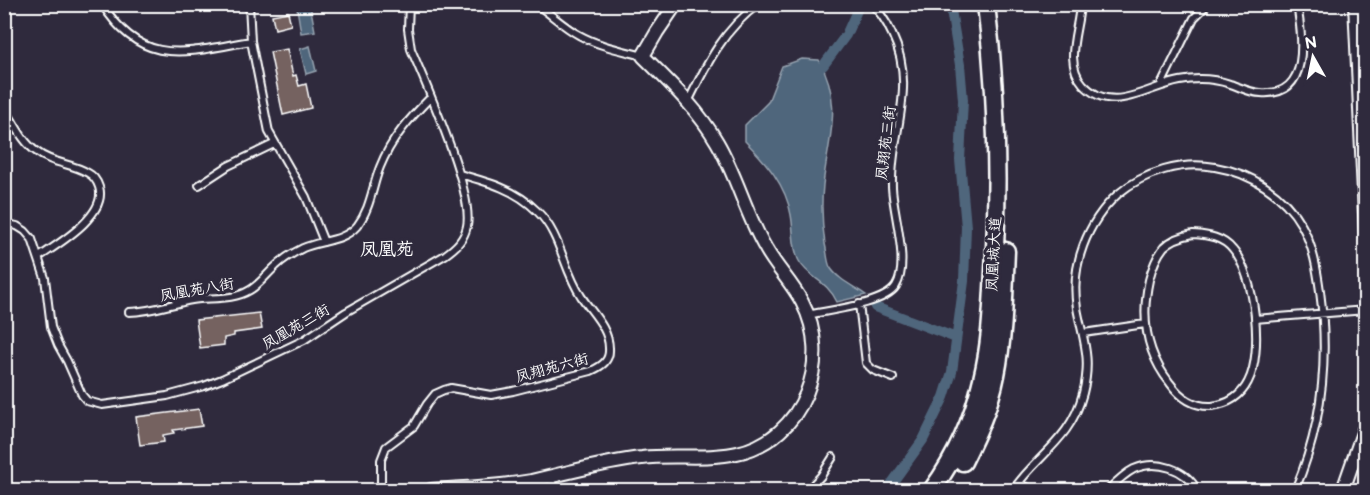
<svg xmlns="http://www.w3.org/2000/svg" width="1370" height="495" font-family="'Balsamiq Sans','LXGW WenKai TC',sans-serif">
<style>
.water{fill:#50667c;stroke:#96a3b0;stroke-width:1.5}
.lines{fill:none;stroke-linecap:round;stroke-linejoin:round}
.canal{stroke:#50667c;stroke-width:10}
.building{fill:#746261;stroke:#fff;stroke-width:1.5}
.service-casing{stroke:#fff;stroke-width:10}
.minor-casing{stroke:#fff;stroke-width:16}
.secondary-casing{stroke:#fff;stroke-width:21}
.service{stroke:#2f2a3d;stroke-width:6}
.minor{stroke:#2f2a3d;stroke-width:12}
.secondary{stroke:#2f2a3d;stroke-width:16}
.labels{text-anchor:middle;dominant-baseline:central;stroke-width:6;stroke-linejoin:round;paint-order:stroke}
.street-label{font-size:15px;fill:#fff;stroke:#2f2a3d}
.quarter-label{font-size:18px;fill:#fff;stroke:#2f2a3d}
</style>
<rect width="100%" height="100%" fill="#2f2a3d"/>
<filter id="ink" filterUnits="userSpaceOnUse"><feTurbulence type="fractalNoise" baseFrequency=".0167" numOctaves="2"/><feDisplacementMap in="SourceGraphic" scale="12" xChannelSelector="R" yChannelSelector="G"/><feConvolveMatrix kernelMatrix="1 2 1 2 8 2 1 2 1" color-interpolation-filters="sRGB"/></filter>
<g filter="url(#ink)">
<!-- water -->
<path class="water" d="M310,5L315,31L301,33L297,8Z
M310,46L316,71L306,74L300,49Z
M802,59L819,60C844,104 828,139 823,185C821,205 822,225 825,244C827,251 827,261 830,267C837,279 855,287 866,295L837,302C826,279 809,279 799,261C792,248 794,230 791,215C786,185 766,162 745,141V125L768,102L782,66Z"/>
<g class="lines">
<!-- canal -->
<path class="canal" d="M823,66L846,35L859,6
M875,307L956,338
M887,490L923,440L944,397L952,372L964,281L966,227L960,160L963,100L960,65L950,4"/>
</g>
<!-- building -->
<path class="building" d="M288,12L291,25L275,29L272,15Z
M287,49L293,76L296,75L299,86L306,84L311,108L283,115L270,52Z
M259,313L262,329L234,333V336L224,338V345L200,348L196,320Z
M199,409L202,426L173,430L174,433L163,435L164,442L140,445L136,417Z"/>
<g class="lines">
<!-- service casing -->
<g class="service-casing">
<path id="service" d="M102,4C143,69 186,52 251,41
M249,4L251,41L269,132L306,197L324,242
M536,4C551,14 564,27 579,35C599,46 621,50 643,56
M1080,4C1079,30 1063,61 1083,84C1112,116 1146,87 1180,81C1196,78 1215,79 1230,84C1240,87 1250,93 1261,93C1312,97 1302,36 1297,4
M1161,85L1194,18L1208,4
M688,102C706,65 724,28 759,4
M4,107C14,122 22,142 37,152C52,164 72,163 88,173C94,176 97,181 99,187C108,215 58,244 39,257
M199,185L228,166L274,144
M4,223L17,226L25,231L32,239L45,278L51,327L58,345L67,361L82,395L87,401L102,405L167,396L204,386L222,379L304,340L346,312L445,255C456,247 464,240 467,226C474,191 426,85 411,49L408,29L409,4
M1193,234C1208,235 1223,237 1233,250C1255,275 1264,352 1248,382C1241,396 1228,404 1212,406C1194,407 1180,397 1170,383C1146,353 1141,317 1149,280C1152,268 1156,257 1164,247C1172,239 1182,236 1193,234Z
M859,304L866,363L873,370L893,378
M129,312C151,312 170,304 192,300C211,297 232,301 250,290C260,284 267,274 276,266C284,258 293,253 303,248C321,240 343,242 357,226C371,208 372,187 380,167C391,139 410,118 431,97
M807,315C829,310 884,305 896,286C910,263 893,213 892,187C890,133 918,88 892,34C887,23 881,12 871,4
M1255,319L1366,310
M1084,333L1145,324
M550,477L555,490
M1019,483L1032,490
M381,490V460L386,447L414,426L427,404L435,394L444,390L451,388L491,395L513,391L591,371C602,366 610,361 609,348C609,328 591,312 581,296C563,269 561,234 537,211C515,189 488,182 459,174
M808,490L821,476L833,457
M1013,490C1038,454 1071,440 1083,393C1092,358 1083,340 1077,308C1070,266 1087,222 1118,194C1144,172 1182,161 1215,167C1251,173 1284,194 1302,226C1313,246 1317,269 1320,291C1329,359 1322,427 1295,490
M1108,490C1115,483 1124,474 1134,469C1157,459 1186,469 1197,490"/>
</g>
<!-- minor casing -->
<g class="minor-casing">
<path id="minor" d="M1355,4L1366,235
M431,490C464,488 498,487 531,481C568,473 604,462 642,458C673,454 706,460 737,453C804,438 833,360 802,302C792,283 776,267 766,249C746,215 737,176 717,142C698,109 670,83 643,56L657,32L676,4
M1343,490L1366,424"/>
</g>
<!-- secondary casing -->
<g class="secondary-casing">
<path id="secondary" d="M963,462C977,434 990,406 996,375C1004,335 1004,293 1006,251
M932,490C956,457 973,419 982,379C991,343 992,306 994,270C999,181 997,93 986,4"/>
</g>
<!-- service -->
<use href="#service" class="service"/>
<!-- minor -->
<use href="#minor" class="minor"/>
<!-- secondary -->
<use href="#secondary" class="secondary"/>
</g>
</g>
<g class="labels">
<!-- street labels -->
<g class="street-label">
<text transform="translate(886 143) rotate(-83)">凤翔苑三街</text>
<text transform="translate(994 254) rotate(-87)">凤凰城大道</text>
<text transform="translate(197 290) rotate(-10)">凤凰苑八街</text>
<text transform="translate(296 327) rotate(-30)">凤凰苑三街</text>
<text transform="translate(552 368) rotate(-15)">凤翔苑六街</text>
</g>
<!-- quarter labels -->
<g class="quarter-label">
<text x="387" y="249">凤凰苑</text>
</g>
</g>
<!-- margin -->
<rect width="1370" height="495" fill="none" stroke="#2f2a3d" stroke-width="24"/>
<rect x="12" y="12" width="1346" height="471" fill="none" stroke="#fff" stroke-width="2" filter="url(#ink)"/>
<!-- north arrow -->
<g transform="translate(1313 57) rotate(351)" stroke="#2f2a3d" stroke-width="4.5" paint-order="stroke">
<path d="M0-4.5L10 22L0 15L-10 22Z" fill="#ffffff"/>
<text y="-9" font-size="16" font-weight="bold" text-anchor="middle" fill="#ffffff">N</text>
</g>
</svg>
